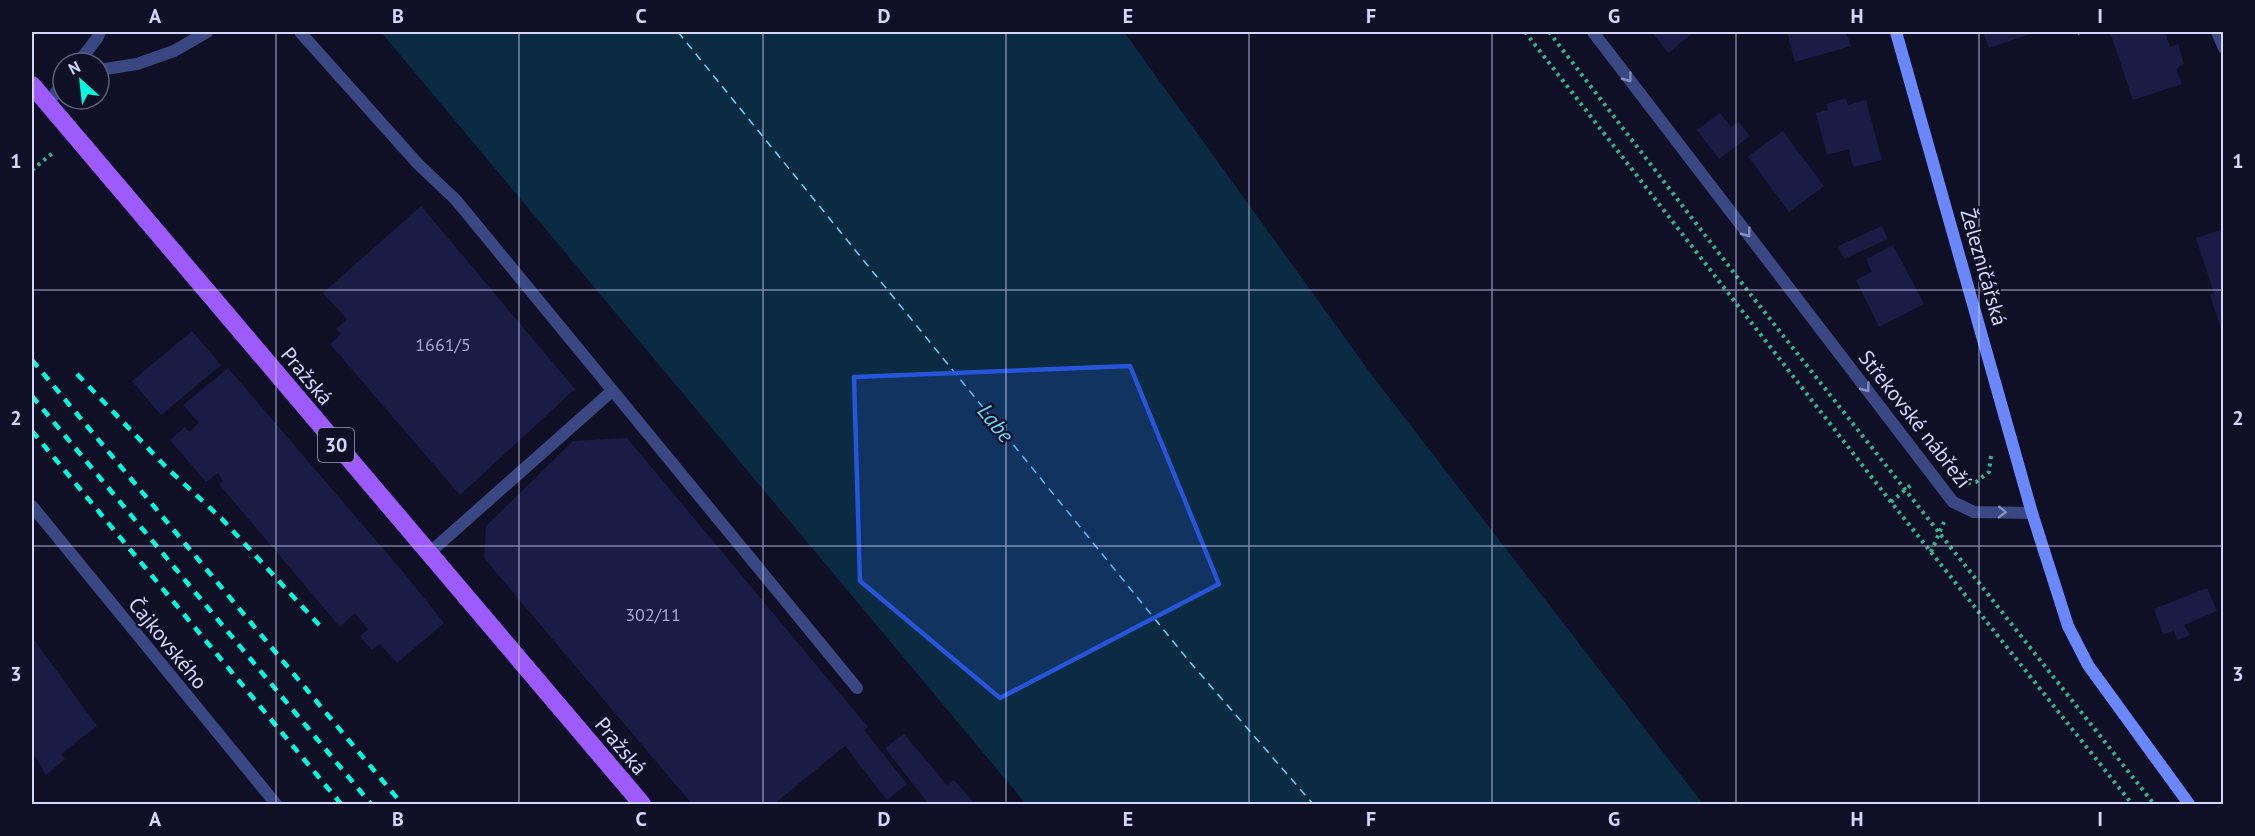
<svg xmlns="http://www.w3.org/2000/svg" width="2255" height="836" font-family="'PT Sans',sans-serif">
<style>
.water{fill:#0a2b42}
.lines{fill:none;stroke-linecap:round;stroke-linejoin:round}
.ferry{stroke:#62d7fe;stroke-width:1.5;stroke-dasharray:8 6;stroke-linecap:butt}
.building{fill:#1b1c45}
.path{stroke:#30b590;stroke-width:4;stroke-dasharray:3 4.5;stroke-linecap:butt}
.lane{stroke:#3a4783;stroke-width:12}
.street{stroke:#3a4783;stroke-width:12}
.secondary{stroke:#6b87fe;stroke-width:12}
.primary{stroke:#9d5bfd;stroke-width:18}
.rail{stroke:#02fbde;stroke-width:4.5;stroke-dasharray:9 8;stroke-linecap:butt}
.oneway{stroke:#868fc1}
.marked{fill:#2655da;fill-opacity:0.2;stroke:#2655da;stroke-width:4.5;stroke-linejoin:round}
.grid{fill:none;stroke:#d3d7ff;stroke-width:1.5;stroke-opacity:0.55}
.labels{text-anchor:middle;dominant-baseline:central;stroke-width:4.5;stroke-linejoin:round;paint-order:stroke}
.number-label{font-size:18px;fill:#a5a8d0}
.shield{fill:#0f1025;stroke:#989bbe;stroke-width:1.5}
.shield-label{font-size:20px;font-weight:bold;fill:#d3d7ff}
.street-label{font-size:21px;fill:#d3d7ff;stroke:#0f1025}
.water-label{font-size:22px;font-style:italic;fill:#62d7fe;stroke:#0f1025}
.neatline{fill:none;stroke:#d3d7ff;stroke-width:2}
.grid-label{font-size:20px;text-anchor:middle;font-weight:bold;fill:#d3d7ff}
</style>
<rect width="100%" height="100%" fill="#0f1025"/>
<!-- water -->
<path class="water" d="M381,32H1124L1374,378L1703,804H1026Z"/>
<g class="lines">
<!-- ferry -->
<path class="ferry" d="M678,32L1189,661L1313,804"/>
</g>
<!-- building -->
<path class="building" d="M1652,32H1694L1668,53Z
M1787,32H1846L1851,46L1795,62Z
M1983,32H2036L1989,48Z
M2110,32H2165L2170,47L2178,44L2184,64L2176,69L2182,84L2133,100Z
M1846,98L1848,105L1866,100L1882,160L1853,167L1849,149L1827,155L1816,113L1828,110L1826,104Z
M1720,113L1731,127L1739,122L1750,136L1719,159L1697,130Z
M1783,131L1824,186L1789,212L1748,156Z
M421,206L575,389L460,495L330,344L341,334L336,329L347,319L323,293Z
M1882,226L1888,239L1844,259L1838,246Z
M2224,229V335H2223L2210,295L2214,293L2196,238Z
M1893,245L1924,304L1879,327L1856,280L1872,272L1866,259Z
M192,331L221,365L161,415L132,381Z
M228,368L404,573L444,623L397,663L380,644L372,650L360,636L368,629L355,613L340,627L219,484L223,481L218,473L206,482L170,440L185,427L189,432L199,423L183,405Z
M627,438L868,727L864,730L907,784L887,800L845,746L774,804H692L484,558L486,526L573,441Z
M2207,588L2217,611L2184,625L2190,635L2177,640L2174,631L2163,634L2154,609Z
M32,637L97,726L61,754L65,759L46,775L32,751Z
M904,734L947,785L954,780L975,804H924L927,802L885,748Z"/>
<g class="lines">
<!-- path -->
<path class="path" d="M1525,32L1891,502L2132,804
M1549,32L1751,295L2154,804
M2079,32L2080,34
M32,170L55,151
M1968,483L1976,482L1989,472L1991,456
M1891,502L1912,484
M1931,552L1944,522"/>
<!-- lane -->
<path class="lane" d="M300,32L418,164L456,200L857,688
M2217,32L2224,48
M99,70L137,64L174,51L207,32
M428,554L612,391"/>
<!-- street -->
<path class="street" d="M1593,32L1953,502L1974,512L2032,513
M78,63L98,37L100,32
M47,104L63,83
M32,506L276,804"/>
<!-- secondary -->
<path class="secondary" d="M1896,32L2032,513L2068,626L2088,665L2189,804"/>
<!-- primary -->
<path class="primary" d="M32,85L642,804"/>
<!-- rail -->
<path class="rail" d="M32,360L402,804
M77,374L167,468L222,519L321,627
M32,396L371,804
M32,431L341,804"/>
</g>
<!-- one-way arrows -->
<defs><path id="oneway-chevron" d="M-2-3.5L2.5 0L-2 3.5" fill="none" stroke-width="1.6" stroke-linecap="round" stroke-linejoin="round" transform="scale(1.5)"/></defs>
<g class="oneway">
<use href="#oneway-chevron" transform="translate(1628 78) rotate(53)"/>
<use href="#oneway-chevron" transform="translate(1747 233) rotate(53)"/>
<use href="#oneway-chevron" transform="translate(1866 388) rotate(53)"/>
<use href="#oneway-chevron" transform="translate(2002 512) rotate(1)"/>
</g>
<!-- marked area -->
<path class="marked" d="M1130,366L1219,584L1000,698L860,581L854,377Z"/>
<!-- grid -->
<path class="grid" d="M276,32V804M519,32V804M763,32V804M1006,32V804M1249,32V804M1492,32V804M1736,32V804M1979,32V804M32,290H2224M32,546H2224"/>
<g class="labels">
<!-- number labels -->
<g class="number-label">
<text x="443" y="344">1661/5</text>
<text x="653" y="614">302/11</text>
</g>
<!-- shield labels -->
<rect class="shield" x="318" y="428" width="36" height="34" rx="4.5"/>
<g class="shield-label">
<text x="336" y="445">30</text>
</g>
<!-- street labels -->
<g class="street-label">
<text transform="translate(1984 267) rotate(74)">Železničářská</text>
<text transform="translate(307 376) rotate(50)">Pražská</text>
<text transform="translate(1915 419) rotate(52)">Střekovské nábřeží</text>
<text transform="translate(168 643) rotate(51)">Čajkovského</text>
<text transform="translate(621 746) rotate(50)">Pražská</text>
</g>
<!-- water labels -->
<g class="water-label">
<text transform="translate(996 423) rotate(51)">Labe</text>
</g>
</g>
<!-- border -->
<rect width="2255" height="836" fill="none" stroke="#0f1025" stroke-width="66"/>
<!-- north arrow -->
<g transform="translate(81 81) rotate(333)"><circle r="28" fill="#0f1025" stroke="#5d607c" stroke-width="1.5"/>
<path d="M0-4.5L10 22L0 15L-10 22Z" fill="#02fbde"/>
<text y="-9" font-size="16" font-weight="bold" text-anchor="middle" fill="#d3d7ff">N</text>
</g>
<rect x="33" y="33" width="2189" height="770" class="neatline"/>
<g class="grid-label">
<text x="155" y="23">A</text>
<text x="398" y="23">B</text>
<text x="641" y="23">C</text>
<text x="884" y="23">D</text>
<text x="1128" y="23">E</text>
<text x="1371" y="23">F</text>
<text x="1614" y="23">G</text>
<text x="1857" y="23">H</text>
<text x="2100" y="23">I</text>
<text x="16" y="168">1</text>
<text x="2238" y="168">1</text>
<text x="16" y="425">2</text>
<text x="2238" y="425">2</text>
<text x="16" y="681">3</text>
<text x="2238" y="681">3</text>
<text x="155" y="826">A</text>
<text x="398" y="826">B</text>
<text x="641" y="826">C</text>
<text x="884" y="826">D</text>
<text x="1128" y="826">E</text>
<text x="1371" y="826">F</text>
<text x="1614" y="826">G</text>
<text x="1857" y="826">H</text>
<text x="2100" y="826">I</text>
</g>
</svg>
